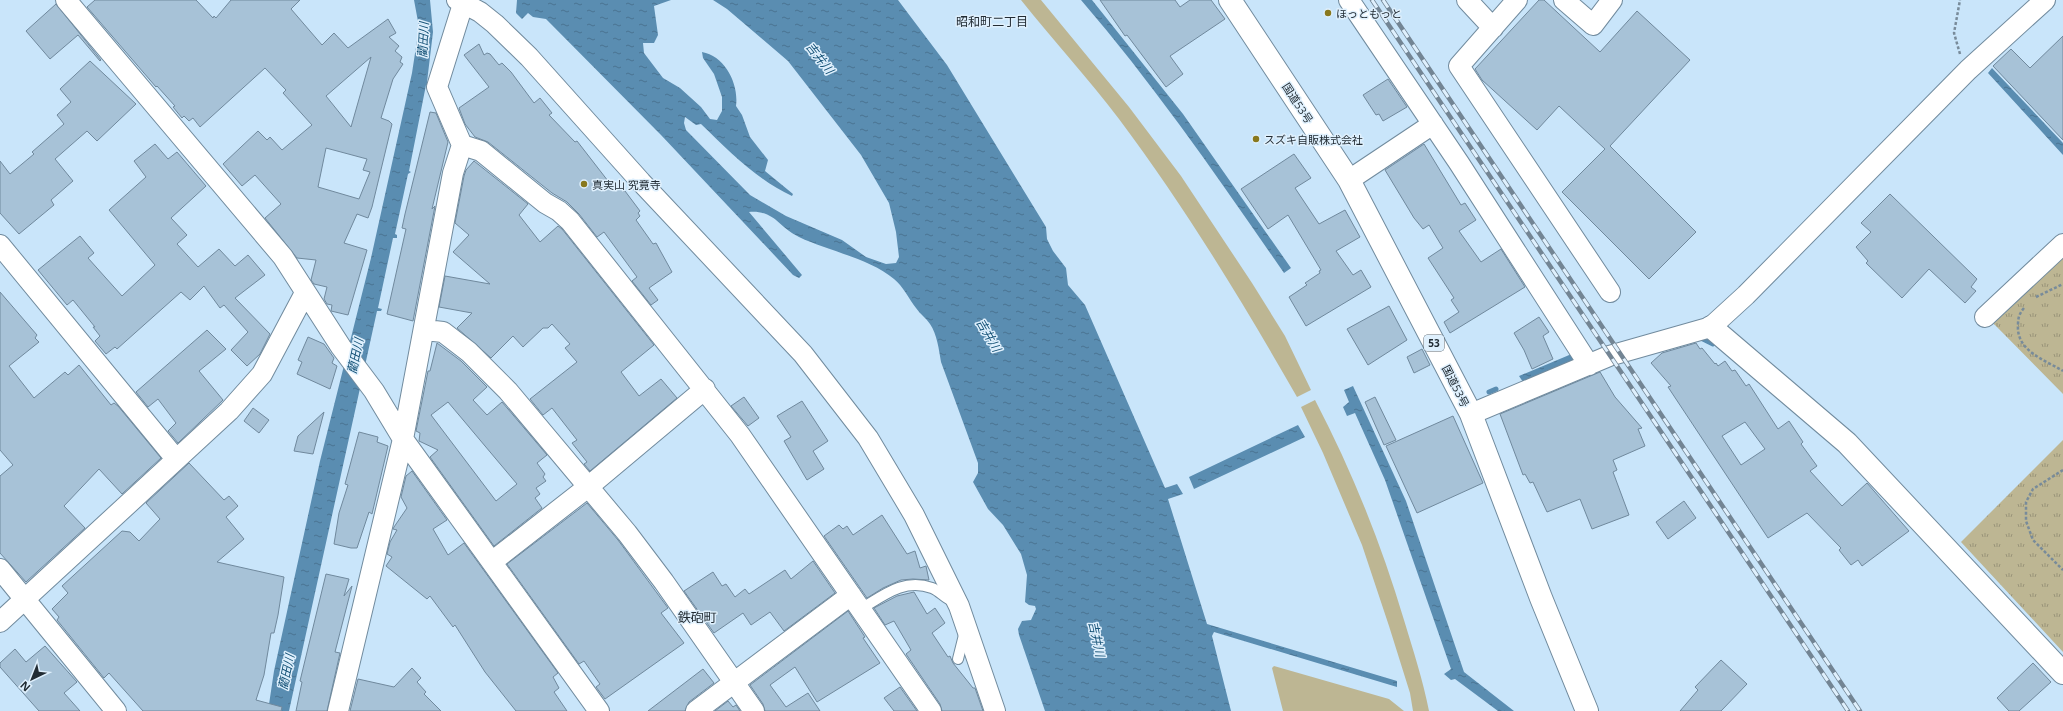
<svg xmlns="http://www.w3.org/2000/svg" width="2063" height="711" font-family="'Open Sans','Noto Sans JP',sans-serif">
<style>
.green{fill:#bdb693}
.park{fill:url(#park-tufts)}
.water{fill:url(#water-ripples)}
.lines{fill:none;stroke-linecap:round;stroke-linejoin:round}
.stream{stroke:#5a8db1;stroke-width:5}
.building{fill:#a7c2d7;stroke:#70899d;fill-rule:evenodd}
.service-casing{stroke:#718b9e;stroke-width:12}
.minor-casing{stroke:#718b9e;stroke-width:22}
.tertiary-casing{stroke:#718b9e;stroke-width:24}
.trunk-casing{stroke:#718b9e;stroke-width:24}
.path{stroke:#788b9a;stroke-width:2.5;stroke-dasharray:3 2;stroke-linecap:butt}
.service{stroke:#fff;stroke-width:10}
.minor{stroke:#fff;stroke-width:20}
.tertiary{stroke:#fff;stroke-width:22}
.trunk{stroke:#fff;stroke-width:22}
.rail-casing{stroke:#738594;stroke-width:4.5}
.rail{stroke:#dff0fd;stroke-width:3;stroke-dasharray:9;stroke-linecap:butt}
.poi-dot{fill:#88781d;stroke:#dff0fd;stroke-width:1.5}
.labels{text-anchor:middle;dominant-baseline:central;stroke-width:3;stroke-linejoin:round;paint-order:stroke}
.shield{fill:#dff0fd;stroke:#5b6770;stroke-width:1}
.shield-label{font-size:10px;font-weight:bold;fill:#222c34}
.poi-label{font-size:11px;fill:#222c34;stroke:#dff0fd;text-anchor:start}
.street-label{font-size:11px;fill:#222c34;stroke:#dff0fd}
.neighbourhood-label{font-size:12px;fill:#222c34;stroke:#dff0fd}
.water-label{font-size:12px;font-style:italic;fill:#145176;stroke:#dff0fd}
.quarter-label{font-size:13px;fill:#222c34;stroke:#dff0fd}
</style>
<defs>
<pattern id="park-tufts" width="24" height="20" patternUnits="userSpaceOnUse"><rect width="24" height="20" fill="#bdb693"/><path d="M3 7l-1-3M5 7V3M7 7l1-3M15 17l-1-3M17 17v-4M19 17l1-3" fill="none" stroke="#999479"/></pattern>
<pattern id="water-ripples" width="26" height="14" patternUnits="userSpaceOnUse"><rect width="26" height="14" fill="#5a8db1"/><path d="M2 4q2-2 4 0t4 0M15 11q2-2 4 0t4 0" fill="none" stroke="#4a7391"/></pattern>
</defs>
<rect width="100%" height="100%" fill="#c9e5fa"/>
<!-- green -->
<path class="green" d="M1021,0H1041L1129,107L1181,176L1252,283L1285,336L1311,390L1297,397C1242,301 1185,207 1119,119C1088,78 1053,40 1021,0Z
M1315,400C1352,471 1381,543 1404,620C1413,650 1423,680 1429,711H1413L1410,693L1389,626L1362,545L1323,453L1301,407Z
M1274,666L1389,699L1404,711H1283L1272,668Z"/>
<!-- park -->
<path class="park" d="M2063,254V394L1993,323Z
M2063,440V652L1961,542Z"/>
<!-- water -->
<path class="water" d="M414,0H430L433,32L427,82L430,83V86L426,85L409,171L411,172L408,174L395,234L397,235V238H393L378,308L382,309L381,311H377L289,711H268L274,671L320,461L371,258L412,73L419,27Z
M517,0H671L654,6L658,35L654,43H643L644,53L663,78L680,88L701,107L710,119L717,120L722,111V97L714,74L703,58L702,52C725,56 739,84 736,106L742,115L750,137L768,160L765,171L793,194L792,196C756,179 729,151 701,124L696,125L685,117L684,123L686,130L750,195L786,216L842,240L866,257L886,264L896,263L899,257L896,232L889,203L861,155L788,61L727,9L713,0H898L947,65L1046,227L1047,239L1053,251L1066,268L1068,285L1085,305L1165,488L1177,484L1183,494L1168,499L1207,624L1397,681V687L1214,632L1212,636L1231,711H1045L1019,635L1018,629L1022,621L1031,620L1036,609L1035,606L1029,605L1025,602L1027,575L1021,554L1003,525L988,509L973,482L978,473V463L941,362C939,350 937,334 930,324C926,318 920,314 916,308C909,299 903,286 894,279C869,258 828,251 799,237C778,227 775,210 749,212L802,275L799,278L793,275L661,135L546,19L533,17L528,13L522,19L516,13Z
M1081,0H1092L1183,114L1291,268L1284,273C1219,179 1155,86 1081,0Z
M1992,68L2063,143V155L1988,73Z
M1574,353L1576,360L1523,382L1519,376Z
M1353,386L1406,501L1464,672L1514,711H1498L1455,679L1451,680L1444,674L1451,669L1385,480L1355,413L1347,416L1343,407L1349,402L1344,390Z
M1298,425L1305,437L1194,489L1189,477Z"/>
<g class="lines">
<!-- stream -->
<path class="stream" d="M1701,338L1713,344
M1489,392L1496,389"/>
</g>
<!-- building -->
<path class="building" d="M95,0H196L213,18L214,16L216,18L231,0H300L291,9L322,45L334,33L348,48L388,19L396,33L389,37L399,46L395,51L402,57L400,62L403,64L393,79L381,118L389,121L392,124L372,207L368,218L357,214L344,243L367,250L348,315L331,311L332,305L327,304L324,299L327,287L314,284L311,280L316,260L297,258L265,218L281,204L255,175L242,186L223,164L258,131L267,140L270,137L282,150L312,125L283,93L286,90L265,68L200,127L193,118L189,121L184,116L182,118L173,107L175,106L157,86L156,87L87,7ZM371,57L351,127L326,96ZM326,148L367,159L363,170L370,172L359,199L318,187Z
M1100,0H1175L1180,7L1190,0H1211L1225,19L1170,56L1183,74L1166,87L1127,35L1125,36Z
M1539,0H1544L1600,52L1637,11L1690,60L1610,146L1696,232L1649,279L1562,192L1605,149L1559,106L1537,130L1482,80L1475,69Z
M56,4L101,60L100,61L78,35L50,59L26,31Z
M2063,36V140L1993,66L2011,49L2030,68Z
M479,44L484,55L487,53L490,54L499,65L502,63L511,72L534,103L540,98L552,113L549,115L575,142L577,141L615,190L619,187L624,192L625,191L640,211L638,213L640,216L636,220L653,244L656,243L672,272L649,288L658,300L651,305L632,281L637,277L604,232L597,237L579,214L567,202L552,193L488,142L475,137L465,124L459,108L489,87L464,55Z
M90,61L136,104L97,141L87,131L55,159L73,181L51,200L54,205L19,234L0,213V161L10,174L34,154L32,152L64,124L57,115L71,102L60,89Z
M1388,79L1407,107L1383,121L1379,114L1376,115L1363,95Z
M430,112L436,113L448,142L432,209L435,206L413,321L387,314L406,229L402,228L405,214Z
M155,144L168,159L177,152L206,186L171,218L187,235L177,244L198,267L219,249L235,266L248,255L265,275L235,298L270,334L260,354L247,366L231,350L248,332L224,305L220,308L204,286L190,300L181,292L117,349L115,347L106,354L95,341L100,336L93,327H95L73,300L67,305L38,270L80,236L94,253L88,258L122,296L155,265L109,210L146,177L134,161Z
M1424,144L1461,205L1465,203L1476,220L1459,231L1481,262L1501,249L1525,287L1450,333L1444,322L1459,312L1451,300L1454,298L1428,258L1443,248L1429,225L1423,229L1414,218L1385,170Z
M1294,154L1311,178L1295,188L1319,224L1345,210L1360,237L1336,251L1353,275L1361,270L1371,287L1306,326L1289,297L1307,285L1305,283L1320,273L1319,271L1321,270L1288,215L1268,229L1241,189Z
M474,161L528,204L519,215L540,242L558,226L562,229L654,345L621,372L639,396L661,379L677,398L590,471L584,464L587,462L572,443L577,440L552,408L543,415L530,399L577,362L565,348L570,344L552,324L548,328H543L523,347L513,336L491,358L457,328L472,313L439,307L445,276L490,284L453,252L469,235L455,223L464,176L466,170Z
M1890,194L1977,279L1971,287L1976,291L1965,303L1929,269L1902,298L1866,263L1868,261L1856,247L1871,232L1861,223Z
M0,292L37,335L35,338L39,342L9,366L34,398L65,372L68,375L79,365L111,405L114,403L118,406L161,458L122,494L99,469L64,506L85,528L26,582L0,553V476L13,465L0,450Z
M1389,306L1407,340L1368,365L1347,329Z
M1539,317L1549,332L1543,336L1553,359L1532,369L1524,350L1514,333Z
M207,330L226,349L199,371L223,400L178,443L168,431L176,423L158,399L148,407L136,392Z
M308,337L324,344L334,358L332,363L337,366L330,389L297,374L302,362L298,360Z
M437,343L461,361L487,387L473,400L487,415L502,402L547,455L537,463L545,474L543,477L546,481L536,488L540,494L535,498L542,508L494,546L430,457L438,450L419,441L420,433L416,431L428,371H430ZM448,402L517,484L496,501L431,415Z
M1696,343L1700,349L1702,348L1715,364L1716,363L1718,366L1725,361L1732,371L1735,370L1746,386L1749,384L1778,429L1789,421L1803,442L1801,444L1817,466L1810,471L1842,506L1867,483L1909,531L1862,566L1858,560L1851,565L1839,550L1841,548L1807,513L1768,538L1668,387L1671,386L1651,363L1662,353ZM1745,422L1765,449L1741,465L1722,436Z
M1422,349L1430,365L1414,373L1407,357Z
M1600,372L1615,397L1642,428L1638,429L1645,446L1613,460L1617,470L1613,472L1629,515L1592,529L1580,499L1547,512L1533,482L1530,483L1525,474L1523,475L1500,414Z
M744,397L759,418L748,426L731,406Z
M1375,397L1396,440L1384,445L1365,402Z
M802,401L828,441L813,451L824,469L807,480L784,441L791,437L777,416Z
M253,408L269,420L259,433L244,421Z
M324,412L313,454L294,451L298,436Z
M1453,416L1483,483L1417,513L1386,446Z
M359,432L378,437L377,442L388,446L372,514L369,512L357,548H351L334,544L339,513L348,485L345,484Z
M189,463L224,500L229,496L238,506L226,517L244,539L217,562L284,577L278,615L274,633H271L264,675L256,700L282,707L281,711H143L109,673L104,678L57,620L59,617L52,609L68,593L62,586L122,531L130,532L139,541L160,519L146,503Z
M412,471L447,520L433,529L448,555L464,543L558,673L553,677L559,688L554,692L567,711H516L485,672L455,625L453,627L430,596L427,599L386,566L392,557L387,554L390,542L397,530L393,529L394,527L407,508L401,497L406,476Z
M1684,501L1696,518L1668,539L1656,522Z
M587,503L618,540L668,608L661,613L684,643L605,699L596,687L600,684L584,661L579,664L507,564Z
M882,515L907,554L915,551L920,568L926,566L929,580L913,579L901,580L883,588L867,598L824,536L839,525L843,529L847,526L853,535Z
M813,561L835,593L784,631L770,612L751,625L743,613L714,633L684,591L713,572L722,586L726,584L735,597L745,589L749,594L785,570L791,579Z
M326,574L349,579L344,596L352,586L335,652L340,653L327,711H296L302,682L300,681Z
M914,592L927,614L935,608L945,623L932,633L948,657L950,656L953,663L973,688H975L983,711H942L940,704L906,654L911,650L894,621L885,625L874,608L897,596Z
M848,611L865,637L863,638L880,663L817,702L795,667L770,685L786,707L808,693L820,711H765L763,704L750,685Z
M45,646L77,682L64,693L80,711H39L0,667V663L15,649L26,662Z
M1721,660L1747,684L1721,711H1680L1698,690L1695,687Z
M2033,663L2051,682L2019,711H2009L1997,698Z
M412,668L421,678L417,682L426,692L424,694L441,711H350L358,679L394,687Z
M703,669L714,683L689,702L685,711H648Z
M900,687L917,711H894L884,698Z
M728,701L733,707L736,705L740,711H715Z"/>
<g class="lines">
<!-- service casing -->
<g class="service-casing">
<path id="service" d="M861,609C884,595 904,578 932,588C940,591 945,599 953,601
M958,659L964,635L967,633"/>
</g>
<!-- minor casing -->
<g class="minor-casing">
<path id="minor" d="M66,0L283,257L341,347L374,391L403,439L599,711
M457,0L480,12L495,24L529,57L641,182L803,354L868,438L914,515L959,606L995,711
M1349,0L1459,163L1589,365
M1467,0L1493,28
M1517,0L1459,66L1610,292
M1564,0L1593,25L1612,0
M462,145L481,151L545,203L559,211L570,221L740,435L931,711
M1349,180L1433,124
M0,245L176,459
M1985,317L2063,244
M425,330L443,332L469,352L508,391L627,533L664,582L754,711
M1471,414L1609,356L1711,327L1746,295L1968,70L2045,0
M493,561L588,487L705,389
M0,569L116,711
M0,622L229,411L262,374L305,293
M338,711L403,439L453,173L462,145L437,87L463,4
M696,711L851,595"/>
</g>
<!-- tertiary casing -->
<g class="tertiary-casing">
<path id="tertiary" d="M1711,327L1847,443L2063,673"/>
</g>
<!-- trunk casing -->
<g class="trunk-casing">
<path id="trunk" d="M1230,0L1349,180L1471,414L1541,598L1587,711"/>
</g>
<!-- path -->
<path class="path" d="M1960,54L1954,33L1960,0
M2036,297L2063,284
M2024,308C2019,314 2018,318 2018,325C2016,351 2045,360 2063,371
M2063,470L2033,489L2026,502V521L2033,540L2063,570"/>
<!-- service -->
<use href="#service" class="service"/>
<!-- minor -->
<use href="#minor" class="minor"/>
<!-- tertiary -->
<use href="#tertiary" class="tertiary"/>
<!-- trunk -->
<use href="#trunk" class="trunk"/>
<!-- rail casing -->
<g class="rail-casing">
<path id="rail" d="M1372,0L1848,711
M1383,0L1860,711"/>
</g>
<!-- rail -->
<use href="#rail" class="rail"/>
</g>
<!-- markers -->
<g class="poi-dot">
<circle cx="1328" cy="13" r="4"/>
<circle cx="1256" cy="139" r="4"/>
<circle cx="584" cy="184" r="4"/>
</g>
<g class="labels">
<!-- shield labels -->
<rect class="shield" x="1424" y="335" width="20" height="16" rx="3"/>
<g class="shield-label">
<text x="1434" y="343">53</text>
</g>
<!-- poi labels -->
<g class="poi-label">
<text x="1336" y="13">ほっともっと</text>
<text x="1264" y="139">スズキ自販株式会社</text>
<text x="592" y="184">真実山 究竟寺</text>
</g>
<!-- street labels -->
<g class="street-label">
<text transform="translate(1298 103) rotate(57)">国道53号</text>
<text transform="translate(1456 386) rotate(63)">国道53号</text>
</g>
<!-- neighbourhood labels -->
<g class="neighbourhood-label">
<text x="992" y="21">昭和町二丁目</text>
</g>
<!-- water labels -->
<g class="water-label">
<text transform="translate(423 40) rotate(-87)">藺田川</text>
<text transform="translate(820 58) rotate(52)">吉井川</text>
<text transform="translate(989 335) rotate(60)">吉井川</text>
<text transform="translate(355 356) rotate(-78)">藺田川</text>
<text transform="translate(1097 639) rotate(78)">吉井川</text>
<text transform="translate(286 672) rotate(-78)">藺田川</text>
</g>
<!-- quarter labels -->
<g class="quarter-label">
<text x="697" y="617">鉄砲町</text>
</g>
</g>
<!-- north arrow -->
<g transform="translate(32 679) rotate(223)" stroke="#dff0fd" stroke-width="3" paint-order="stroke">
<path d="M0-3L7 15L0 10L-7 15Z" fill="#222c34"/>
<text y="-6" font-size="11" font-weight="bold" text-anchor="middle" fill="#222c34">N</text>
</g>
</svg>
